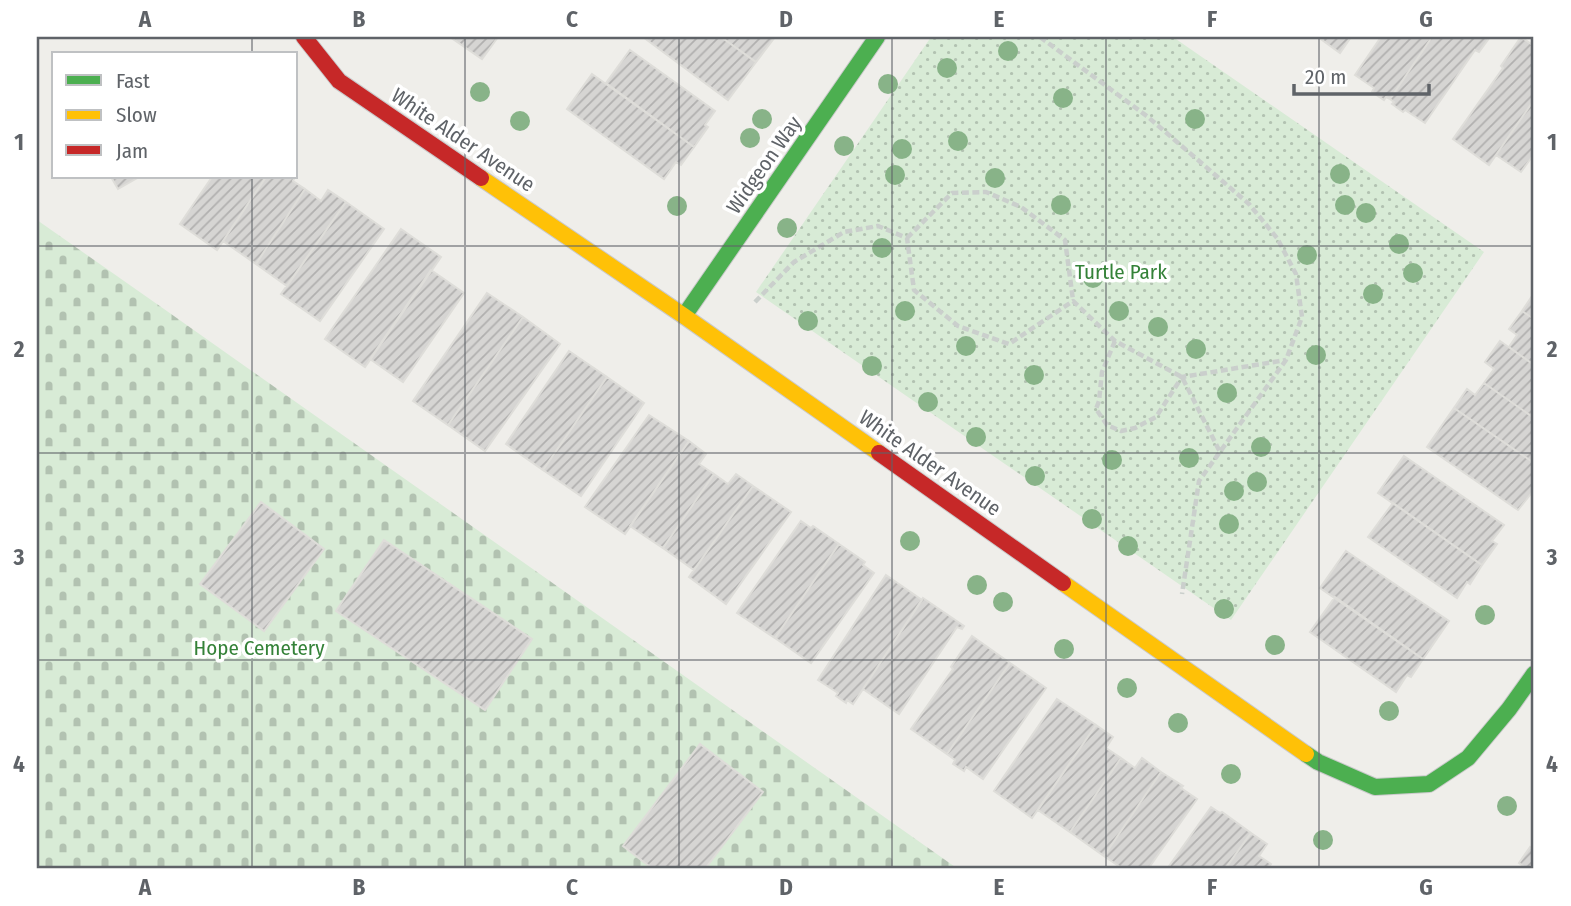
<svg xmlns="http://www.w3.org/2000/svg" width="1571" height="906" font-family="'Fira Sans Condensed',sans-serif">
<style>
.grass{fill:url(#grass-dots)}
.cemetery{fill:url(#cemetery-stones)}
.building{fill:url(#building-hatch);stroke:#deddd9;stroke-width:2}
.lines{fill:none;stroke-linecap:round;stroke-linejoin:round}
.fast-casing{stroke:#cacacb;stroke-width:18}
.slow-casing{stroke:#cacacb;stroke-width:18}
.jam-casing{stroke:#cacacb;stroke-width:18}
.path{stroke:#cacfcc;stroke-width:4.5;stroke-dasharray:7 3.5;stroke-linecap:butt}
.fast{stroke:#4caf50;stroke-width:16}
.slow{stroke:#ffc107;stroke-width:16}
.jam{stroke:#c62828;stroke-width:16}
.tree{fill:#88b388}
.grid{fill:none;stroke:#5f6368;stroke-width:2;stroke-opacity:0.55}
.labels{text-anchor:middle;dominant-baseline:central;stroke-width:7;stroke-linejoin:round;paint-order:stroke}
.street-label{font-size:21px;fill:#5f6368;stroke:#fff}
.park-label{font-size:21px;fill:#348238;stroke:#fff}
.neatline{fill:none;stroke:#5f6368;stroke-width:2.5}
.grid-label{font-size:23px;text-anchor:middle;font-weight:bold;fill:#5f6368}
</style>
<defs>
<pattern id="grass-dots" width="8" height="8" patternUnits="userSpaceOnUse" patternTransform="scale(1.75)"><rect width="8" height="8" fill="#d8ebd6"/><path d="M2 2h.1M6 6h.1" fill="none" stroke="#b2c2b1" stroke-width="1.8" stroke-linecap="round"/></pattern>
<pattern id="cemetery-stones" width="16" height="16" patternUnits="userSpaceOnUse" patternTransform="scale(1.75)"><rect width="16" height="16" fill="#d8ebd6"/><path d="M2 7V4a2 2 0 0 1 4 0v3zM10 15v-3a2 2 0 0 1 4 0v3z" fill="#b2c2b1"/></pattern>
<pattern id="building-hatch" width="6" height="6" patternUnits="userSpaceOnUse" patternTransform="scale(1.75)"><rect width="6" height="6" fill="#d6d5d3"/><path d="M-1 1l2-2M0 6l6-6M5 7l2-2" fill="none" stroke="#b1b0af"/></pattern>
</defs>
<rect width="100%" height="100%" fill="#efeeea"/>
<!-- grass -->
<path class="grass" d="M931,37H1173L1484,252L1231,620L756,292Z"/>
<!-- cemetery -->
<path class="cemetery" d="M37,220L164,309L958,869H37Z"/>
<!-- building -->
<path class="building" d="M450,37H498L482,59Z
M643,37H721L756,62L728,100Z
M721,37H775L756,62Z
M1318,37H1351L1340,53Z
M1381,37H1432L1390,99L1386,97L1384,100L1372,92L1374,88L1355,75Z
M1432,37H1490L1479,52L1475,50L1425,123L1405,110L1403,112L1392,104L1394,102L1390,99Z
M1521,37L1534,46V100L1489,165L1453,139L1503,68L1501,66Z
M630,50L715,111L705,125L708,127L694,147L606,83Z
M592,74L694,147L681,165L676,162L664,179L567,109Z
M1534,100V154L1521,172L1496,155Z
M111,177H139L118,189Z
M212,177H266L217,250L180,224Z
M266,177H295L293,181L305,189L256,264L223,241Z
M305,189L321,201L328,190L346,202L287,286L256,264Z
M346,202L384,229L320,321L281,294Z
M401,229L441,257L365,367L325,339Z
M431,270L464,293L403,382L370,359Z
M487,293L523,317L448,425L413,401Z
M1534,293V319L1522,311Z
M1522,311L1534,319V365L1509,347L1517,335L1509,329Z
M523,317L560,344L485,451L448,425Z
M1500,341L1534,365V418L1484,383L1494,369L1485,362Z
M569,351L607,377L543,470L506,444Z
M607,377L644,403L581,496L543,470Z
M1484,383L1534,418V463L1454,408L1467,389L1475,395Z
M1454,408L1534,463V490L1518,510L1427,447Z
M649,415L689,441L625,534L585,507Z
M689,441L706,454L699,464L714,474L663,548L630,526Z
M1404,456L1504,525L1492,541L1497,544L1482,565L1378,493Z
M714,474L728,484L736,474L753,486L694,570L663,548Z
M753,486L791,512L726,604L689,577Z
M261,502L324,549L264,631L200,584Z
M1393,503L1482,565L1470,584L1467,582L1457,598L1368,537Z
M801,521L811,528L813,526L839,544L775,638L737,613Z
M384,540L532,639L485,710L336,611Z
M839,544L865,562L863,565L874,573L811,663L775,638Z
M1346,551L1449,621L1423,659L1320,588Z
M886,575L922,600L853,704L847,700L846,703L836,696L838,693L818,680Z
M1335,597L1423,659L1411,677L1407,675L1396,692L1310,632Z
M923,598L964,626L962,629L957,627L899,714L863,689Z
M972,636L1010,663L947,754L911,729L953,669L951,667Z
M1010,663L1046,688L983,779L966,767L964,771L953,764L955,760L947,754Z
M1057,699L1096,725L1032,818L994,791Z
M1096,725L1113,737L1106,748L1121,758L1070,832L1038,810Z
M700,744L763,792L705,869H653L623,846Z
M1121,758L1135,768L1142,758L1161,772L1104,856L1070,832Z
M1161,772L1183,786L1181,788L1197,799L1148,869H1123L1104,856Z
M1211,807L1220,813L1222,812L1251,833L1225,869H1167Z
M1251,833L1267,844L1259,856L1271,864L1268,869H1225Z
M1530,847L1534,851V869H1521L1523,866L1519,863Z"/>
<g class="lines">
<!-- fast casing -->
<g class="fast-casing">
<path id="fast" d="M684,316L877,37
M1306,754L1318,762L1375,787L1429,784L1468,758L1509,709L1534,674"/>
</g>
<!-- slow casing -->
<g class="slow-casing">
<path id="slow" d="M481,178L684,316L879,453
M1063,583L1306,754"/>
</g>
<!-- jam casing -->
<g class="jam-casing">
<path id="jam" d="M304,37L339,81L481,178
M879,453L1063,583"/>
</g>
<!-- path -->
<path class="path" d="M1040,37L1148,117L1249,204L1277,238L1296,274L1302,317L1286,360L1199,481L1182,594
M907,238L952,193L986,192L1021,207L1065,240L1073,300
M755,302L794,262L844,232L878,226L907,238L914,290L958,326L1009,344L1073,301L1115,341L1182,377L1220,452
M1115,341L1102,372L1099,401L1096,409L1107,425L1121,431L1135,428L1156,417L1182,377L1286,360"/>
<!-- fast -->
<use href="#fast" class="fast"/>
<!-- slow -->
<use href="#slow" class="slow"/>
<!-- jam -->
<use href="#jam" class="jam"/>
</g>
<!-- trees -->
<g class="tree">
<circle cx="1008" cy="51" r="10"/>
<circle cx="947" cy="68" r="10"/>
<circle cx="888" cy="84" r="10"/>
<circle cx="480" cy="92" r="10"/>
<circle cx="1063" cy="98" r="10"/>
<circle cx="762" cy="119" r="10"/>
<circle cx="1195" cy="119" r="10"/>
<circle cx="520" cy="121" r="10"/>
<circle cx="750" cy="138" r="10"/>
<circle cx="958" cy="141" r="10"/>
<circle cx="844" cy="146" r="10"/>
<circle cx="902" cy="149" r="10"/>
<circle cx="1340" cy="174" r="10"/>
<circle cx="895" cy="175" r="10"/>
<circle cx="995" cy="178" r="10"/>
<circle cx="1061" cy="205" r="10"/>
<circle cx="1345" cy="205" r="10"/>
<circle cx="677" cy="206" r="10"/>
<circle cx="1366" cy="213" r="10"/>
<circle cx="787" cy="228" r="10"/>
<circle cx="1399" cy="244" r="10"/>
<circle cx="882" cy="248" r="10"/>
<circle cx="1307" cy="255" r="10"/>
<circle cx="1413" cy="273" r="10"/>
<circle cx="1093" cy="278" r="10"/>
<circle cx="1373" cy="294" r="10"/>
<circle cx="905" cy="311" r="10"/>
<circle cx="1119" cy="311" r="10"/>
<circle cx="808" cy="321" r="10"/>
<circle cx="1158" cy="327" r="10"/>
<circle cx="966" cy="346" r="10"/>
<circle cx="1196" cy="349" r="10"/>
<circle cx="1316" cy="355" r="10"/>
<circle cx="872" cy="366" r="10"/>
<circle cx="1034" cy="375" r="10"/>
<circle cx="1227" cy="393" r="10"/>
<circle cx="928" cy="402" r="10"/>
<circle cx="976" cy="437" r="10"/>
<circle cx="1261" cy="447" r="10"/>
<circle cx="1189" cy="458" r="10"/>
<circle cx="1112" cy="460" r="10"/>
<circle cx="1035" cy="476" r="10"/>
<circle cx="1257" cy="482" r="10"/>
<circle cx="1234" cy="491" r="10"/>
<circle cx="1092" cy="519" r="10"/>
<circle cx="1229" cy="524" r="10"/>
<circle cx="910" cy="541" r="10"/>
<circle cx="1128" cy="546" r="10"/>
<circle cx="977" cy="585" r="10"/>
<circle cx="1003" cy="602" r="10"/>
<circle cx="1224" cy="609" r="10"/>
<circle cx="1485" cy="615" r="10"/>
<circle cx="1275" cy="645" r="10"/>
<circle cx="1064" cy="649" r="10"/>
<circle cx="1127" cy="688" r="10"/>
<circle cx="1389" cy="711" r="10"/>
<circle cx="1178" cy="723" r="10"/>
<circle cx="1231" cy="774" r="10"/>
<circle cx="1507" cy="806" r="10"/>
<circle cx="1323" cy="840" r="10"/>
</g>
<!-- grid -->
<path class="grid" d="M252,37V54M465,37V869M679,37V869M892,37V869M1106,37V869M1319,37V869M252,177V869M37,246H1534M37,453H1534M37,660H1534"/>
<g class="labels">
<!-- street labels -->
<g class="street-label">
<text transform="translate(463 140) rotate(34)">White Alder Avenue</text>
<text transform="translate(764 165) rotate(-55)">Widgeon Way</text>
<text transform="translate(930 463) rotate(35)">White Alder Avenue</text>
</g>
<!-- park labels -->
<g class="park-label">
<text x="1121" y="272">Turtle Park</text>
<text x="259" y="648">Hope Cemetery</text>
</g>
</g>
<!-- border -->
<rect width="1571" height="906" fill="none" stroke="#ffffff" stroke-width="77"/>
<!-- legend -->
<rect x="52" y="52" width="245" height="126" fill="#ffffff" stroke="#bfc1c3" stroke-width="2"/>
<rect x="66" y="75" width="35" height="10" fill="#4caf50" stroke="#bfc1c3" stroke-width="2"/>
<text x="116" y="88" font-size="21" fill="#5f6368">Fast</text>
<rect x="66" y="110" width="35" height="10" fill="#ffc107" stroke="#bfc1c3" stroke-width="2"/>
<text x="116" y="122" font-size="21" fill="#5f6368">Slow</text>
<rect x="66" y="145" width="35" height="10" fill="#c62828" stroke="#bfc1c3" stroke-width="2"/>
<text x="116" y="158" font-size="21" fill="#5f6368">Jam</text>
<!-- scale -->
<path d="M1294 84v10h135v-10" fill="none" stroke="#5f6368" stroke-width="3.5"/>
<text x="1305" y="84" font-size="21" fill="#5f6368" stroke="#ffffff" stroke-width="5" paint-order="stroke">20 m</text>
<rect x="38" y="38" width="1494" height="829" class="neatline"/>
<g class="grid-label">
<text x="145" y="27">A</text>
<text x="359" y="27">B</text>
<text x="572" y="27">C</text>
<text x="786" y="27">D</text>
<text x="999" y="27">E</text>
<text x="1212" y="27">F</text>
<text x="1426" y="27">G</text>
<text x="19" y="150">1</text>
<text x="1552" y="150">1</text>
<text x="19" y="357">2</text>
<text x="1552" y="357">2</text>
<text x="19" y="565">3</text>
<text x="1552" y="565">3</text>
<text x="19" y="772">4</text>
<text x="1552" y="772">4</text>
<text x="145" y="895">A</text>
<text x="359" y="895">B</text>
<text x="572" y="895">C</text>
<text x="786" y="895">D</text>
<text x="999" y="895">E</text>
<text x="1212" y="895">F</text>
<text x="1426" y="895">G</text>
</g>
</svg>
